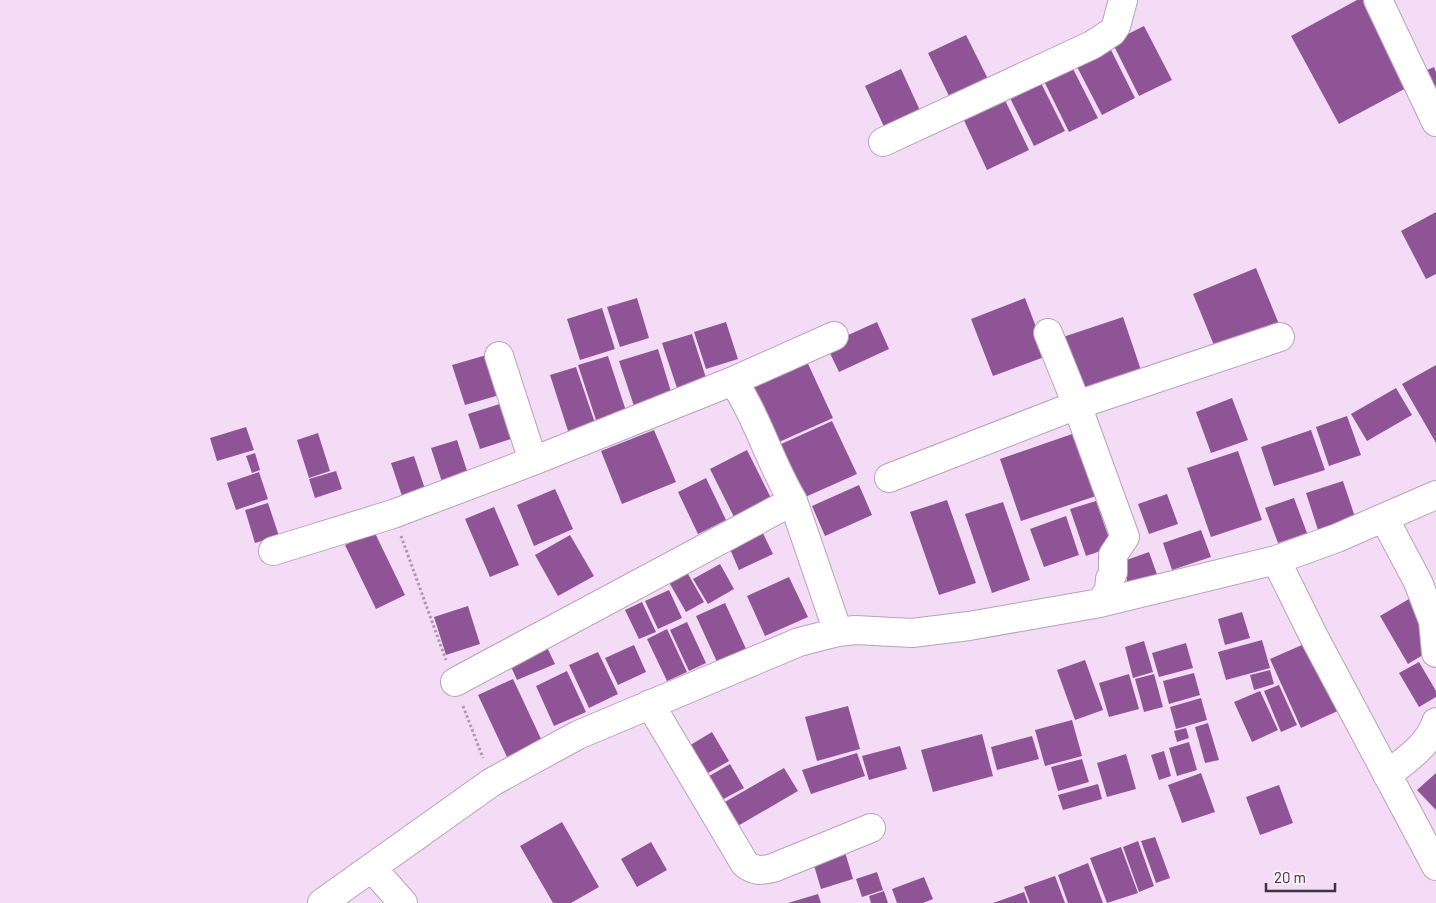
<svg xmlns="http://www.w3.org/2000/svg" width="1436" height="903" font-family="Barlow,sans-serif">
<style>
.building{fill:#8f5496}
.lines{fill:none;stroke-linecap:round;stroke-linejoin:round}
.minor-casing{stroke:#b8a1ba;stroke-width:30}
.path{stroke:#ac99ae;stroke-width:3;stroke-dasharray:2.5 2.5;stroke-linecap:butt}
.minor{stroke:#fff;stroke-width:28}
</style>
<rect width="100%" height="100%" fill="#f4dcf7"/>
<!-- building -->
<path class="building" d="M1357,0H1363L1410,86L1339,124L1291,36Z
M1144,26L1172,80L1139,96L1112,42Z
M966,35L990,83L952,102L928,53Z
M1108,44L1135,98L1102,115L1074,61Z
M1069,61L1098,118L1069,132L1041,75Z
M1434,67L1436,72V90L1427,94L1418,74Z
M901,69L923,117L887,133L865,86Z
M1039,79L1065,131L1034,146L1008,94Z
M1003,96L1029,150L987,170L962,116Z
M1436,212V274L1426,279L1401,231Z
M1256,268L1281,329L1218,355L1193,294Z
M637,298L649,338L620,347L607,307Z
M1025,298L1047,356L993,376L971,319Z
M602,308L615,349L580,360L567,319Z
M1123,317L1143,376L1080,397L1060,338Z
M726,322L738,359L706,369L694,332Z
M877,322L889,349L839,372L826,345Z
M692,334L707,381L678,391L662,343Z
M658,349L672,395L634,406L619,361Z
M490,354L503,394L465,405L452,365Z
M804,355L833,418L779,442L751,380Z
M608,356L627,414L597,423L578,365Z
M1436,365V443L1402,384Z
M576,367L595,423L568,431L550,375Z
M1396,388L1412,415L1367,441L1351,414Z
M1232,398L1248,440L1211,453L1196,412Z
M506,402L517,437L480,449L468,414Z
M1347,416L1361,455L1329,466L1316,427Z
M832,421L857,474L803,498L779,445Z
M246,427L254,450L217,461L210,438Z
M654,430L676,482L622,504L601,451Z
M1311,430L1325,470L1274,486L1261,447Z
M318,433L330,471L309,478L297,440Z
M1075,433L1096,496L1021,521L1000,459Z
M457,440L468,474L442,482L431,448Z
M747,450L773,502L736,521L710,469Z
M1238,451L1262,520L1211,537L1187,468Z
M255,453L260,470L252,473L246,456Z
M414,456L426,492L403,499L391,463Z
M336,471L342,489L315,498L309,479Z
M259,472L268,499L236,510L227,483Z
M706,478L726,520L698,534L678,492Z
M1343,481L1356,520L1319,533L1306,493Z
M859,485L872,515L825,536L812,506Z
M555,489L573,529L534,546L517,505Z
M1167,494L1178,524L1149,534L1138,504Z
M1294,498L1307,533L1278,543L1265,508Z
M947,500L976,583L939,595L910,512Z
M1096,501L1112,547L1086,556L1070,509Z
M1003,502L1030,580L992,593L965,514Z
M268,503L279,536L255,543L245,510Z
M494,507L519,565L490,577L465,519Z
M1066,516L1079,555L1044,567L1030,529Z
M760,527L773,554L739,570L727,542Z
M1201,530L1211,557L1172,570L1163,543Z
M374,531L405,595L376,609L345,545Z
M570,535L594,576L558,596L535,555Z
M1149,552L1159,580L1130,590L1121,562Z
M720,564L734,589L708,604L693,579Z
M684,567L704,602L686,612L666,577Z
M789,577L808,617L765,636L747,596Z
M669,590L682,618L658,629L645,601Z
M1414,596L1436,647L1408,664L1380,616Z
M642,602L656,632L639,639L625,610Z
M725,603L747,651L718,664L696,616Z
M468,606L480,644L446,655L434,617Z
M1242,612L1250,638L1225,645L1218,619Z
M687,622L706,663L689,671L670,630Z
M667,629L687,672L667,681L647,639Z
M1262,640L1270,668L1226,680L1218,652Z
M1144,641L1153,672L1133,678L1125,647Z
M1311,641L1342,709L1301,728L1270,659Z
M545,643L555,664L517,680L508,660Z
M1186,643L1193,668L1159,677L1152,653Z
M634,645L646,672L618,685L605,658Z
M598,652L618,694L589,708L569,665Z
M1085,660L1103,710L1075,720L1057,670Z
M1419,662L1436,691V697L1419,707L1399,673Z
M1270,670L1274,684L1254,690L1250,675Z
M567,671L586,712L554,726L536,686Z
M1194,673L1200,695L1169,704L1163,681Z
M1129,674L1139,709L1109,717L1099,683Z
M1154,674L1163,707L1144,712L1135,679Z
M513,679L542,741L507,757L478,695Z
M1279,685L1297,725L1281,732L1264,691Z
M1260,691L1278,730L1252,742L1234,702Z
M1201,698L1207,720L1176,729L1170,707Z
M848,706L860,749L817,761L805,717Z
M1072,720L1082,756L1045,766L1035,730Z
M1208,723L1219,760L1205,763L1195,727Z
M1186,728L1189,738L1177,742L1174,731Z
M712,732L729,761L703,776L687,747Z
M982,734L993,776L933,792L921,750Z
M1032,736L1039,759L997,770L991,747Z
M1189,742L1197,770L1177,776L1169,748Z
M900,746L907,769L869,780L862,756Z
M1164,751L1171,776L1159,780L1151,755Z
M857,753L865,776L811,794L802,770Z
M1126,754L1136,789L1107,797L1097,763Z
M1082,759L1089,782L1058,791L1051,767Z
M730,764L744,788L718,802L704,779Z
M784,768L798,791L736,827L723,803Z
M1201,773L1215,812L1182,823L1168,785Z
M1436,773V810L1417,790Z
M1098,784L1102,799L1063,810L1058,795Z
M1279,785L1293,823L1260,835L1246,797Z
M562,822L599,887L571,903H553L520,846Z
M1155,837L1170,878L1156,883L1141,841Z
M1138,841L1154,886L1139,892L1123,847Z
M651,842L667,870L637,887L621,859Z
M1121,847L1138,893L1107,903L1090,858Z
M845,852L853,879L821,889L813,862Z
M1088,863L1103,903H1068L1058,875Z
M877,872L883,890L862,897L856,879Z
M1055,876L1065,903H1030L1024,887Z
M924,877L933,899L923,903H897L892,889Z
M884,891L888,903H871L869,896Z
M1024,892L1028,903H993Z
M818,894L821,903H788Z"/>
<g class="lines">
<!-- minor casing -->
<g class="minor-casing">
<path id="minor" d="M1378,0L1436,122
M883,142L1092,45L1112,32L1116,26L1123,0
M1048,333L1077,405L1125,537L1113,555V573L1110,579L1109,591L1100,603
M499,356L533,461
M733,381C758,418 770,463 793,501L838,632
M889,478L1077,405L1280,337
M1384,518L1418,582L1433,621L1436,653
M273,551L393,514L533,461L733,381L834,336
M1276,560L1313,635L1436,866
M455,682L793,501
M650,704L745,864C754,871 761,871 773,868L871,828
M1387,775C1406,760 1429,745 1436,722
M372,868L403,903
M322,903L492,782L578,735L799,642L838,632L855,630L912,633L969,626L1100,603L1276,560L1337,538L1436,495"/>
</g>
<!-- path -->
<path class="path" d="M401,536L446,660
M463,706L483,758"/>
<!-- minor -->
<use href="#minor" class="minor"/>
</g>
<!-- scale -->
<path d="M1266 883v8h69v-8" fill="none" stroke="#3e343f" stroke-width="2.5"/>
<text x="1274" y="883" font-size="15" fill="#3e343f" stroke="#fcedfd" stroke-width="4" paint-order="stroke">20 m</text>
</svg>
